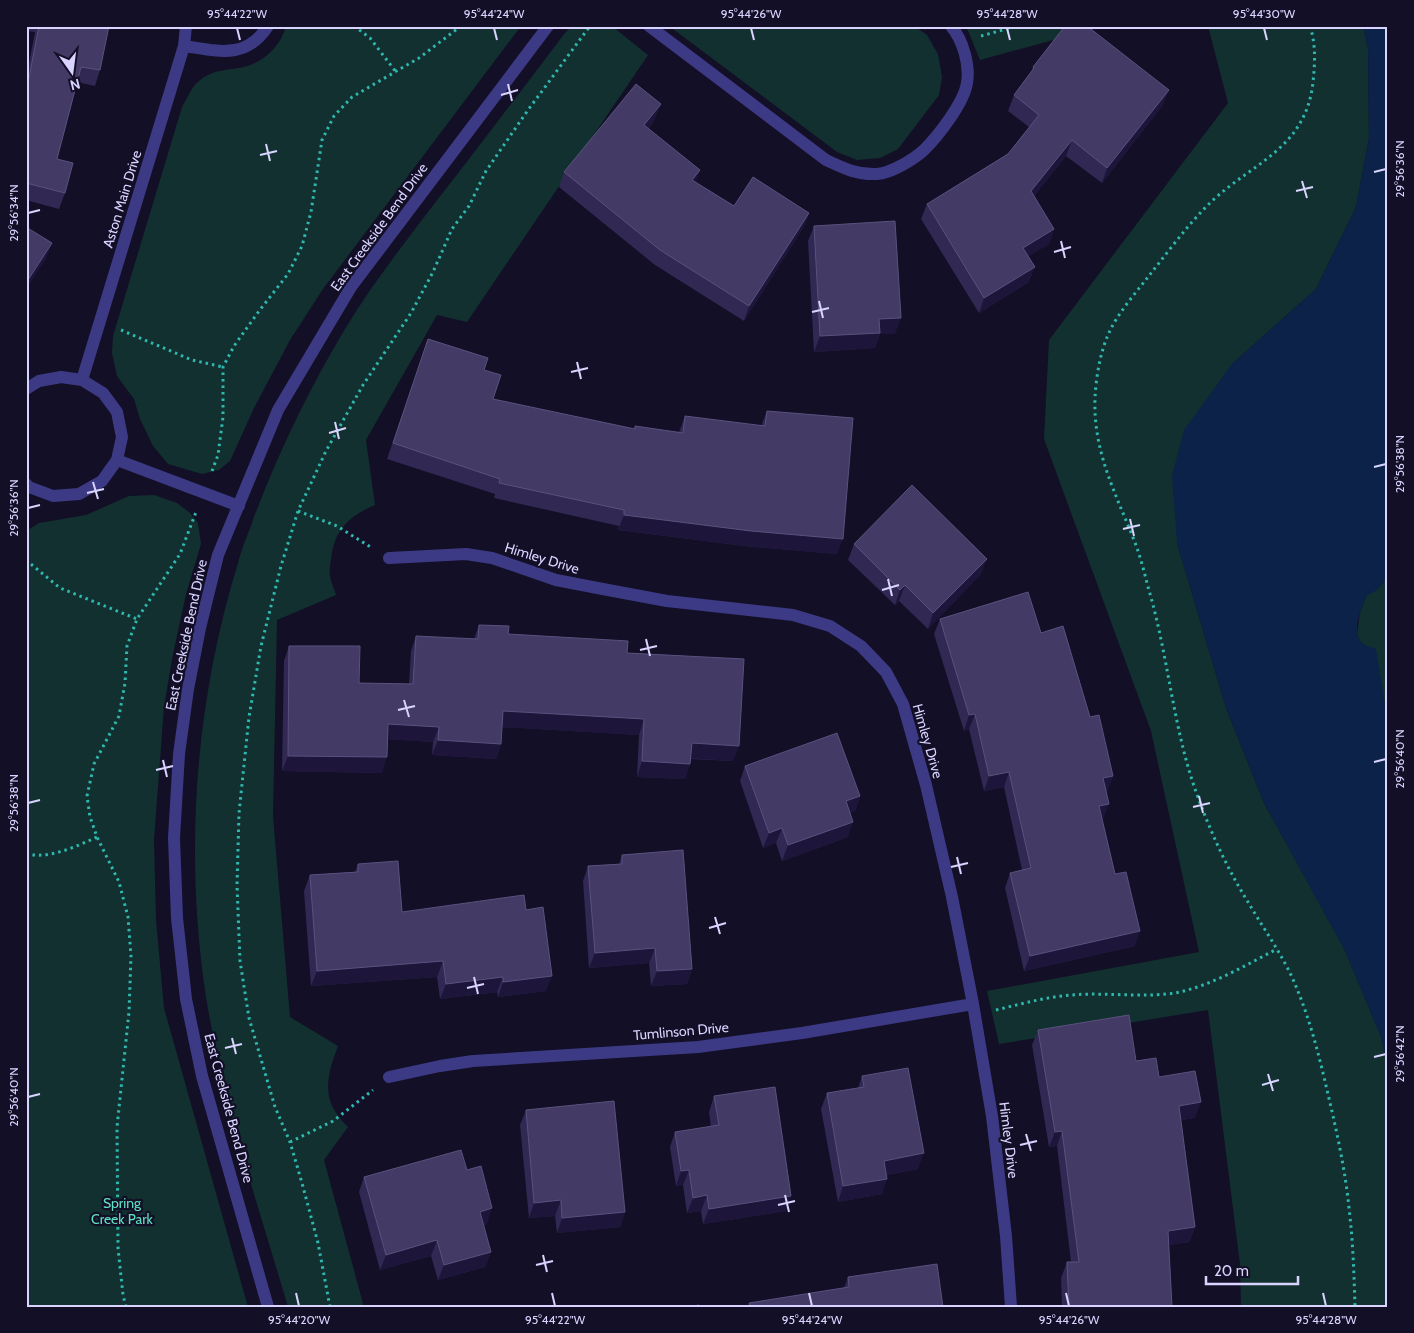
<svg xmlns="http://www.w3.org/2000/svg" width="1414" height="1333" font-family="Cabin,sans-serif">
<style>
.green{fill:#12302f}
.water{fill:#0c2248}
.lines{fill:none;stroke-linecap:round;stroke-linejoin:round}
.path{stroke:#2fb8b0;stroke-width:3;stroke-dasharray:2.5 4;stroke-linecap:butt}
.minor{stroke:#3d3a85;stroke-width:12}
.tertiary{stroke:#3d3a85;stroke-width:12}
.wall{fill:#312854}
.shaded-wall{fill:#1d163a}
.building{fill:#433a66;stroke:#5a527e}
.ticks{fill:none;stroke:#d9d4ff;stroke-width:2}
.labels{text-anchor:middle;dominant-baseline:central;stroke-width:4.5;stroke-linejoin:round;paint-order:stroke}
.street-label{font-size:14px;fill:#d9d4ff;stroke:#130f26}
.park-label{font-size:14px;fill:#5fe0c0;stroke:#130f26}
.neatline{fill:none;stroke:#d9d4ff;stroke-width:2}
.ticks-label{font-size:12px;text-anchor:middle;fill:#d9d4ff}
</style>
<rect width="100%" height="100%" fill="#130f26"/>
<!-- green -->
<path class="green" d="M286,26H521L323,289L290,340L254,408L230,461L219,470L202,474L168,464L153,446L140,419L134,399L117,376L112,353L113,336L182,107C187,99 192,86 199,81C215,68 227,71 243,67C263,63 281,46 286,26Z
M572,26L613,27L648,55L467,322L437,315L366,440L375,505C349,516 334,530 331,560C330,565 329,571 330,576C331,582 334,589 336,595L277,620L273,816L290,1017L338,1046C330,1067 322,1091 335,1111C338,1117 343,1122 348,1127L324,1160L364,1307H288C258,1205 223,1102 206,997C184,853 195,702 238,563C242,547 249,532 254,517C279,451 309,389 345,329C372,284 406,241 438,199C481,144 523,88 565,33Z
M669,26H914L927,35L938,54L942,77L939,95L898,149L880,158L857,160L837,152Z
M966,26H1104L980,60Z
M1208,26H1363L1368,48L1369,138L1356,207L1316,289L1232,364L1177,543L1226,708L1264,803L1344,948L1382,1039L1388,1070V1307H1241L1240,1264L1208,1010L999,1044L987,991L1199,952L1151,731L1044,439L1049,340L1228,103Z
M154,495L177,503L189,512L198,523L201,544L186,594L172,659L164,707L154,840L156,920L164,1008L248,1307H26V531L39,523L86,515L129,496Z
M1388,565V723L1382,693L1357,634L1360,612L1367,594C1384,588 1385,581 1388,565Z"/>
<!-- water -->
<path class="water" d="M1363,26H1388V565C1385,582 1384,588 1367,595C1362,606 1351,631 1361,642C1364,645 1371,647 1376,649L1388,723V1070L1382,1039L1344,949L1264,803L1226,708L1177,543L1172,476L1184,430L1232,364L1316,289L1356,207L1369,138L1368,48Z"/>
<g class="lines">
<!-- path -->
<path class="path" d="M354,26L370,38L396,72
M1310,26C1316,45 1315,63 1313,82C1306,148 1254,162 1212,201C1188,224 1168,252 1148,277C1134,295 1117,314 1108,335C1100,353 1096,378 1095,398C1093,451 1115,492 1134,540C1140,555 1144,571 1148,587C1169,657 1173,732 1199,800C1212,835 1228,870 1248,902C1262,926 1279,950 1291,975C1308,1012 1318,1051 1327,1090C1336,1128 1345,1168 1349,1208C1353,1241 1354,1274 1355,1307
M981,36L1017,26
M121,330L192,360L223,367
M212,471L218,455L223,417V367L234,346L259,311L288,274L302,246L311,212L322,140L334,116L352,97L419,58L461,26
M298,511L337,526L372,548
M26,560L60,588L137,619
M26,566L30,563
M26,854C50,859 75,847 97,837
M996,1010C1021,1004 1046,997 1071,995C1106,992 1141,998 1175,993C1211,986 1244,966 1277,949
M290,1142L333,1121L373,1090
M126,1307L123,1295L118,1248L117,1127L129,1012L131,956L128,917L119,882L97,837L90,817L87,796L94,764L119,716L125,683L127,646L137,619L180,554L196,512
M330,1307L318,1243L302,1183L290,1142L275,1107L249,1018L240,961L237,885L239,813L249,717L261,646L281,566L298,511L326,451L363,385L411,313L433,272L452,229L469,206L486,171L528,110L590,26"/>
<!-- minor -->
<path class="minor" d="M649,26L826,160C843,168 857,175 877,174C891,173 913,160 924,150C938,136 964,103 967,83C970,65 963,40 951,26
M184,46C218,51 246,60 268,26
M82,380L184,46L186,26
M26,389L39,381L61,377L82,380L103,393L117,412L122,437L117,460L102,481L79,494L53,496L29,487L26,484
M117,460L239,506
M389,558L466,554L492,558L556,580L608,590L667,601L793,615L830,626L861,646L886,672L903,704L926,785L952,897L973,1004L992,1116L1006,1236L1011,1307
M389,1077L440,1066L473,1061L698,1047L802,1033L973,1004"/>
<!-- tertiary -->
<path class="tertiary" d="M268,1307L202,1076L186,999L177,918L174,838L179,754L188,689L200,628L218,555L278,410L351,287L548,26"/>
</g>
<!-- wall -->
<path class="wall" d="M26,26H109L100,70L95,86L77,82L57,159L65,193L59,209L26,200V79L35,32L26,31Z
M1033,67L1163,105L1102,183L1066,156L1034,196L1054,229L1049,244L1028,256L1029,282L979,313L921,219L927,204L1008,154L1029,127L1008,111L1014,95L1031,73Z
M655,119L648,129L700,170L695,182L734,206L809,213L803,228L744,321L655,265L559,187L564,172Z
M814,226L895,334H880L875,348L814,352L808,241Z
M428,339L484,370L493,399L634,429L635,426L679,432L685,416L761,426L767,411L837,554L745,546L618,530L619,526L494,498L495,494L387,459Z
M854,544L981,574L928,629L899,601L895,605L848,560Z
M940,619L1041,633L1090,717L1113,776L1107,791L1106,792L1103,819H1102L1115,874L1135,946L1024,971L1005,888L1010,873L1022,870L1004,787L984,791L969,729L964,731L934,634Z
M479,625L508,634L627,653L733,761L691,759L685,779L637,777L639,735L502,727L501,744L496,759L432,755L433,742L388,739L382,773L282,771L284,661L289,646L359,683L409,684L411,651L416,636L474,639Z
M745,766L860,796L855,811L850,813L848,837L782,861L776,843L763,848L740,781Z
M622,855L692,969L687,984L651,986L649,963L589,968L583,881L588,866L619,864Z
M358,864L402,912L526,910L546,991L498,997L497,992L440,999L437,977L311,986L304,891L310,875L355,872Z
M1038,1030L1136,1061L1159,1077L1195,1118L1181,1120L1195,1227L1189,1242L1169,1245L1172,1307H1062L1061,1278L1067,1262H1071L1057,1146L1049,1147L1032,1045Z
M862,1076L918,1169L886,1175L882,1194L838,1202L821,1109L827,1093L858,1088Z
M714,1096L786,1211L703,1224L701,1211L687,1213L683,1185L676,1186L670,1147L675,1132L711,1127L709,1112Z
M526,1110L625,1212L620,1227L557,1233L555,1216L529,1218L520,1125Z
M467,1170L487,1224L483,1225L491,1252L485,1267L438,1280L431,1256L380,1270L359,1192L364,1177Z
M848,1277L943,1307H748L749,1303L844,1288Z"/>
<!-- shaded-wall -->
<path class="shaded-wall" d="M1169,90L1163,105L1102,183L1107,168Z
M661,104L655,119L638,141L644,125Z
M1072,140L1066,156L1026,207L1031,191Z
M700,170L694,186L692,180Z
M809,213L803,228L744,321L749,306Z
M1054,229L1049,244L1017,263L1023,248Z
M52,243L46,259L26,289V283Z
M1035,267L1029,282L979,313L984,298Z
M901,318L895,334H880L875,348L814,352L820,336L879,319Z
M624,515L843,539L837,554L745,546L618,530Z
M987,559L981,574L928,629L933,613Z
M905,585L899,601L895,605L900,590Z
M503,711L644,719L639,735L498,727Z
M975,714L969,729L964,731L969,715Z
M388,724L439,727L433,742L382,739Z
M438,740L501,744L496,759L432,755Z
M692,743L739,746L733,761L686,758Z
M288,756L387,757L382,773L282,771Z
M642,761L690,764L685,779L637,777Z
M1009,772L1004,787L984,791L989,776Z
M1113,776L1107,791L1097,793L1103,778Z
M860,796L855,811L840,816L846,801Z
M1109,804L1103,819L1093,821L1099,806Z
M853,822L848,837L782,861L788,845Z
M782,828L776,843L763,848L769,833Z
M1140,931L1135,946L1024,971L1030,956Z
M655,948L649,963L589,968L595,953Z
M443,961L437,977L311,986L317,971Z
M692,969L687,984L651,986L657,971Z
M552,976L546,991L498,997L503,982Z
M503,977L497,992L440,999L446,984Z
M1201,1102L1195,1118L1174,1121L1179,1106Z
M1062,1131L1057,1146L1049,1147L1055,1132Z
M924,1153L918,1169L878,1176L884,1161Z
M689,1170L683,1185L676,1186L681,1171Z
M887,1179L882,1194L838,1202L843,1186Z
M707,1195L701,1211L687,1213L693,1198Z
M791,1196L786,1211L703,1224L709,1209Z
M561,1200L555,1216L529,1218L534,1203Z
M492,1208L487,1224L474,1227L480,1212Z
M625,1212L620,1227L557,1233L562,1218Z
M1195,1227L1189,1242L1162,1246L1168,1231Z
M437,1240L431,1256L380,1270L386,1255Z
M491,1252L485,1267L438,1280L444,1265Z"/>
<!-- building -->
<path class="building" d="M39,26H109L100,70L81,67L57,159L73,163L65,193L26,183V93Z
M1065,26H1087L1169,90L1107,168L1072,140L1031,191L1054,229L1023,248L1035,267L984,298L927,204L1008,154L1039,115L1014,95L1034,68L1033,67Z
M636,84L661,104L644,125L700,170L692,180L734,206L753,177L809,213L749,306L660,250L564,172Z
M895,221L901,318L879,319L880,333L820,336L814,226Z
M26,227L52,243L26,283Z
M428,339L488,358L484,370L501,375L493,399L635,429V426L683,433L685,416L765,426L767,411L853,418L843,539L751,531L624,515V510L499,483L500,479L393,443Z
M912,485L987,559L933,613L905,585L900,590L854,544Z
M1028,592L1041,633L1063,626L1090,717L1099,715L1113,776L1103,778L1109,804L1099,806L1115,874L1126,872L1140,931L1030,956L1010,873L1031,868L1009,772L989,776L975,714L969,715L940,619Z
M479,625L509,626L508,634L628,641L627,653L744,659L739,746L692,743L690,764L642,761L644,719L503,711L501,744L438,740L439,727L388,724L387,757L288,756L289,646H360L359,683L413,684L416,636L478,639Z
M837,733L860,796L846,801L853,822L788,845L782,828L769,833L745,766Z
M683,850L692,969L657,971L655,948L595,953L588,866L622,864V855Z
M398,861L402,912L524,895L526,910L543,907L552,976L503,982V977L446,984L443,961L317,971L310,875L358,872V864Z
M1129,1015L1136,1061L1156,1058L1159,1077L1195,1071L1201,1102L1179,1106L1195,1227L1168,1231L1172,1307H1069L1067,1262H1079L1062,1131L1055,1132L1038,1030Z
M908,1068L924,1153L884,1161L887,1179L843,1186L827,1093L864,1087L862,1076Z
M775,1087L791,1196L709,1209L707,1195L693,1198L689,1170L681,1171L675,1132L719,1125L714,1096Z
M614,1101L625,1212L562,1218L561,1200L534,1203L526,1110Z
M461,1150L467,1170L481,1166L492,1208L480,1212L491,1252L444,1265L437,1240L386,1255L364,1177Z
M937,1264L943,1307H750L749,1303L849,1287L848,1277Z
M699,1305V1307H686Z"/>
<!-- ticks -->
<path class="ticks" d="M237,28L240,40M494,28L497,40M751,28L754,40M1007,28L1010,40M1264,28L1267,40M508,84L512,101M501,95L518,90M266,144L270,161M260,155L277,151M1374,172L1386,169M1302,181L1307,198M1296,191L1313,187M28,213L40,210M1061,241L1065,258M1054,252L1071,247M819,301L823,318M812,312L829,308M577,362L581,379M571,372L588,368M335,422L339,439M329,433L346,428M1374,467L1386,464M93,482L98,499M87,493L104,489M28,508L40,505M1130,519L1134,536M1123,529L1140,525M888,579L892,596M882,590L899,585M646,639L650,656M640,650L657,646M404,700L409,717M398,710L415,706M163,760L167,777M1374,762L1386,759M156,770L173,766M1199,796L1203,813M28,803L40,800M1193,807L1210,803M957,857L961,874M951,867L968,863M715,917L720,934M709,928L726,923M474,977L478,994M467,988L484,984M232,1038L236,1054M225,1048L242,1044M1374,1057L1386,1054M1268,1074L1273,1091M1262,1085L1279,1080M28,1097L40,1094M1026,1134L1031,1151M1020,1145L1037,1141M785,1195L789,1212M778,1205L795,1201M543,1255L547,1272M536,1265L553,1261M296,1293L299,1306M552,1293L555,1306M809,1293L812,1306M1066,1293L1069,1306M1323,1293L1326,1306"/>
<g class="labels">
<!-- street labels -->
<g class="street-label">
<text transform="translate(122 199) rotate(-73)">Aston Main Drive</text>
<text transform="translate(379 227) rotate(-54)">East Creekside Bend Drive</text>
<text transform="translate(542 558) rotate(17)">Himley Drive</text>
<text transform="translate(186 635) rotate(-78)">East Creekside Bend Drive</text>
<text transform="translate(928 741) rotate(74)">Himley Drive</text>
<text transform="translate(681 1031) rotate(-5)">Tumlinson Drive</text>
<text transform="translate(229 1108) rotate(75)">East Creekside Bend Drive</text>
<text transform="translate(1009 1140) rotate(83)">Himley Drive</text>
</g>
<!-- park labels -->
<g class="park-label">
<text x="122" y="1203">Spring<tspan x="122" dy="16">Creek Park</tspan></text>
</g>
</g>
<!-- border -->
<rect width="1414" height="1333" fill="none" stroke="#130f26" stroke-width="55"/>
<!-- north arrow -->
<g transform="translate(72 72) rotate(166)" stroke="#130f26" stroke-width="4" paint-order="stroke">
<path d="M0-4L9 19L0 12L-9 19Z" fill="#d9d4ff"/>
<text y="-8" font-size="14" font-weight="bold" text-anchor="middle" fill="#d9d4ff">N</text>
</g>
<!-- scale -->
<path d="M1206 1276v8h92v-8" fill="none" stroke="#d9d4ff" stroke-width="2.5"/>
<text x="1214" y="1276" font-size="15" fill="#d9d4ff" stroke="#130f26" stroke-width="4" paint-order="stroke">20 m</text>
<rect x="28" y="28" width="1358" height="1278" class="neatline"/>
<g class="ticks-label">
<text x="237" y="18">95°44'22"W</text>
<text x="494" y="18">95°44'24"W</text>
<text x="751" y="18">95°44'26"W</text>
<text x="1007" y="18">95°44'28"W</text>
<text x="1264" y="18">95°44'30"W</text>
<text transform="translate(1400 169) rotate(-90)" y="4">29°56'36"N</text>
<text transform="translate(14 213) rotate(-90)" y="4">29°56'34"N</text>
<text transform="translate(1400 464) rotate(-90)" y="4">29°56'38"N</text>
<text transform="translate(14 508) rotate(-90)" y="4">29°56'36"N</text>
<text transform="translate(1400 759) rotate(-90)" y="4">29°56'40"N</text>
<text transform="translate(14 803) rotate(-90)" y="4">29°56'38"N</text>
<text transform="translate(1400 1054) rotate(-90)" y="4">29°56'42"N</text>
<text transform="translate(14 1097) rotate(-90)" y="4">29°56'40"N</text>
<text x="299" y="1324">95°44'20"W</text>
<text x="555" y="1324">95°44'22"W</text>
<text x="812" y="1324">95°44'24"W</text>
<text x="1069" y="1324">95°44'26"W</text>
<text x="1326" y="1324">95°44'28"W</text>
</g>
</svg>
